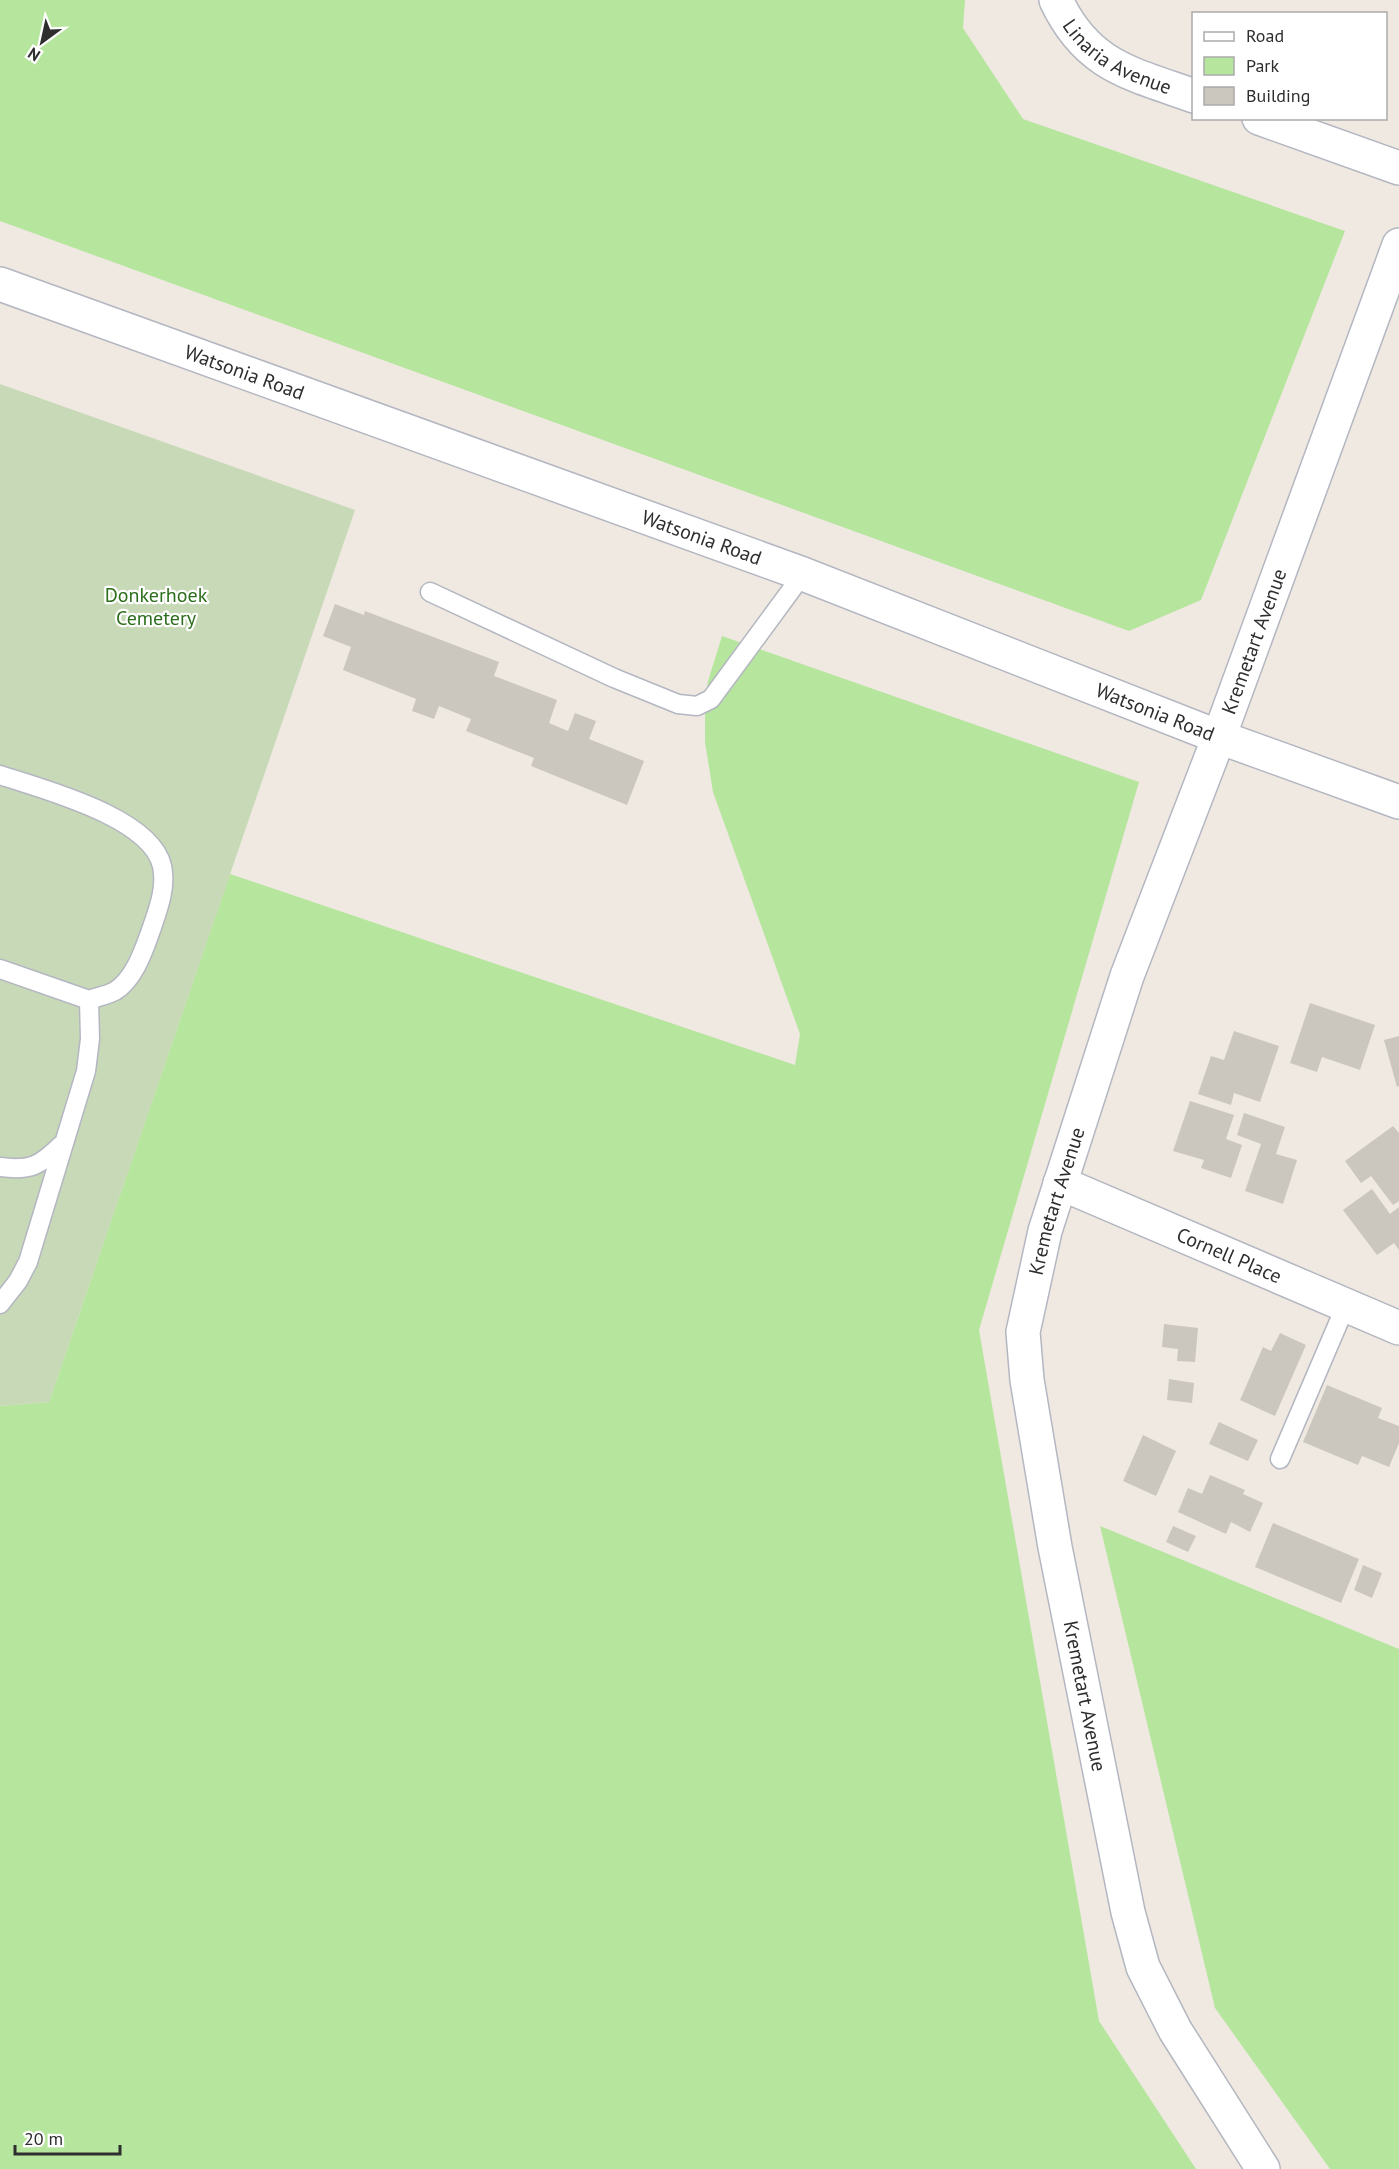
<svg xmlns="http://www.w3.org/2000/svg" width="1399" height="2169" font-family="'PT Sans',sans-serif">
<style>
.green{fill:#b6e59e}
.cemetery{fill:#c8d9b8}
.building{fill:#cbc7bf}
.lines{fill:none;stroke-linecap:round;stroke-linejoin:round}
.lane-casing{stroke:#b4b7c1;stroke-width:21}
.street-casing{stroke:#b4b7c1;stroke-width:36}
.secondary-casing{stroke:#b4b7c1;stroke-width:36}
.lane{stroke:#fff;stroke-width:18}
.street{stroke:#fff;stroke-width:33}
.secondary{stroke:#fff;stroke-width:33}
.labels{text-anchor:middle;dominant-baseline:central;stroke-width:4.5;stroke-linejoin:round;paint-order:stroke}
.street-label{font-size:20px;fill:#2e2e2e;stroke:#fff}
.park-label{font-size:20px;fill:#2c6e1b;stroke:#fff}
</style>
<rect width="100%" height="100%" fill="#efe9e1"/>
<!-- green -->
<path class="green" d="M0,0H965L963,28L1023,119L1345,231L1201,600L1129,631L0,221Z
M722,636L1139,782L979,1330L1099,2021L1196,2169H0V1406L49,1402L230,874L795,1065L800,1034L713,792L705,742V703L708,681Z
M1100,1526L1399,1649V2169H1330L1215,2008Z"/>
<!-- cemetery -->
<path class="cemetery" d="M0,384L355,510L49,1402L0,1406Z"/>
<!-- building -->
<path class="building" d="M335,604L364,615L365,611L499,662L494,676L557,700L549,723L568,731L575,713L596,721L589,739L644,761L627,805L531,766L534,758L466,731L471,719L439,706L434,719L412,711L416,699L343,670L351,647L323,636Z
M1310,1003L1375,1025L1360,1070L1322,1057L1317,1072L1290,1063Z
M1234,1031L1279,1046L1260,1102L1234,1093L1231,1105L1198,1094L1211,1056L1224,1060Z
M1399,1036V1086L1397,1087L1384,1040Z
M1190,1101L1234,1115L1226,1139L1242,1145L1231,1178L1201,1168L1204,1160L1173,1151Z
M1244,1113L1285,1127L1276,1154L1297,1160L1283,1204L1245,1191L1261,1144L1237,1135Z
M1393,1126L1399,1133V1201L1393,1205L1371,1176L1361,1183L1345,1161Z
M1372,1189L1390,1214L1399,1207V1250L1394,1243L1377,1255L1343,1210Z
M1164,1324L1198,1328L1195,1362L1177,1361L1178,1349L1162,1347Z
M1280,1333L1306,1345L1275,1416L1240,1400L1263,1347L1271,1351Z
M1169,1379L1194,1383L1192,1403L1167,1400Z
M1327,1385L1382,1408L1378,1418L1399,1426V1443L1389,1467L1362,1456L1358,1465L1303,1442Z
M1219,1422L1258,1440L1248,1461L1209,1444Z
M1143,1435L1176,1451L1156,1496L1123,1481Z
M1210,1475L1245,1490L1243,1494L1263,1503L1250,1532L1231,1522L1226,1534L1178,1512L1188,1488L1202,1494Z
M1273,1523L1359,1559L1341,1603L1255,1567Z
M1173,1526L1196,1536L1188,1552L1166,1542Z
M1363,1565L1382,1573L1372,1598L1354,1590Z"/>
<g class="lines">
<!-- lane casing -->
<g class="lane-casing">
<path id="lane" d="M430,592L614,678L678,704L697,706L711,699L803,574
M0,775C42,789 151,817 162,866C167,889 157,912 150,933C143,952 134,979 115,991C108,995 97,997 89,1000L90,1039L86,1071L28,1262L18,1281L0,1304
M0,969L89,1000
M0,1167C30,1171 40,1166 61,1145
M1280,1459L1346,1305"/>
</g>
<!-- street casing -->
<g class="street-casing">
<g id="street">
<path id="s1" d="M1056,0C1087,66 1130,73 1194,96"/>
<path d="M1259,118L1399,168"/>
<path id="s2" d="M1060,1183L1399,1328"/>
</g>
</g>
<!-- secondary casing -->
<g class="secondary-casing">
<g id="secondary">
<path id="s3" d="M0,284L803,574L1219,737L1399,802"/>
<path id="s4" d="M1263,2169L1175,2030L1143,1967L1128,1912L1055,1547L1027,1380L1023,1332L1045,1231L1127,976L1219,737L1399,245"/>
</g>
</g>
<!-- lane -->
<use href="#lane" class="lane"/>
<!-- street -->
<use href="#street" class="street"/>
<!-- secondary -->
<use href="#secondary" class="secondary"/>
</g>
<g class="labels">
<!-- street labels -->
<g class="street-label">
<text stroke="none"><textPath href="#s1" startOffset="87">Linaria Avenue</textPath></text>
<text stroke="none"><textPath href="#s3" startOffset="260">Watsonia Road</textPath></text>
<text stroke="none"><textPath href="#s3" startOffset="746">Watsonia Road</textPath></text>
<text stroke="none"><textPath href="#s4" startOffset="1611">Kremetart Avenue</textPath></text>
<text stroke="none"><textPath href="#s3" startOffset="1232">Watsonia Road</textPath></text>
<text stroke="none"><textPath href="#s4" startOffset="1017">Kremetart Avenue</textPath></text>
<text stroke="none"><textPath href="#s2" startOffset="184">Cornell Place</textPath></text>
<text transform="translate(1085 1696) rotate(79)">Kremetart Avenue</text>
</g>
<!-- park labels -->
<g class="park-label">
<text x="156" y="595">Donkerhoek<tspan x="156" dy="23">Cemetery</tspan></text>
</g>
</g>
<!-- legend -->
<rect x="1192" y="12" width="195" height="108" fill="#ffffff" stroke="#ababab" stroke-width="1.5"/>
<rect x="1204" y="32" width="30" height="9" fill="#ffffff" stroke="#ababab" stroke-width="1.5"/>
<text x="1246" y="42" font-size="18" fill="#2e2e2e">Road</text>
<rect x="1204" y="57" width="30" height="18" fill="#b6e59e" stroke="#ababab" stroke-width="1.5"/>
<text x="1246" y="72" font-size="18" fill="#2e2e2e">Park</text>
<rect x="1204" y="87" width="30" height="18" fill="#cbc7bf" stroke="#ababab" stroke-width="1.5"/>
<text x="1246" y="102" font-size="18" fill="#2e2e2e">Building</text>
<!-- north arrow -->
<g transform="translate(42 42) rotate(213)" stroke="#ffffff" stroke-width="4.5" paint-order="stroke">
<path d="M0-4.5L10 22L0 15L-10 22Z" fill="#2e2e2e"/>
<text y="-9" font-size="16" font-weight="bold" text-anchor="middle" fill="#2e2e2e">N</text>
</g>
<!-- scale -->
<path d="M15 2145v9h105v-9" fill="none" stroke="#2e2e2e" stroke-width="3"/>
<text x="24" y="2145" font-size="18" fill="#2e2e2e" stroke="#ffffff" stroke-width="4.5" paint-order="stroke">20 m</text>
</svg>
